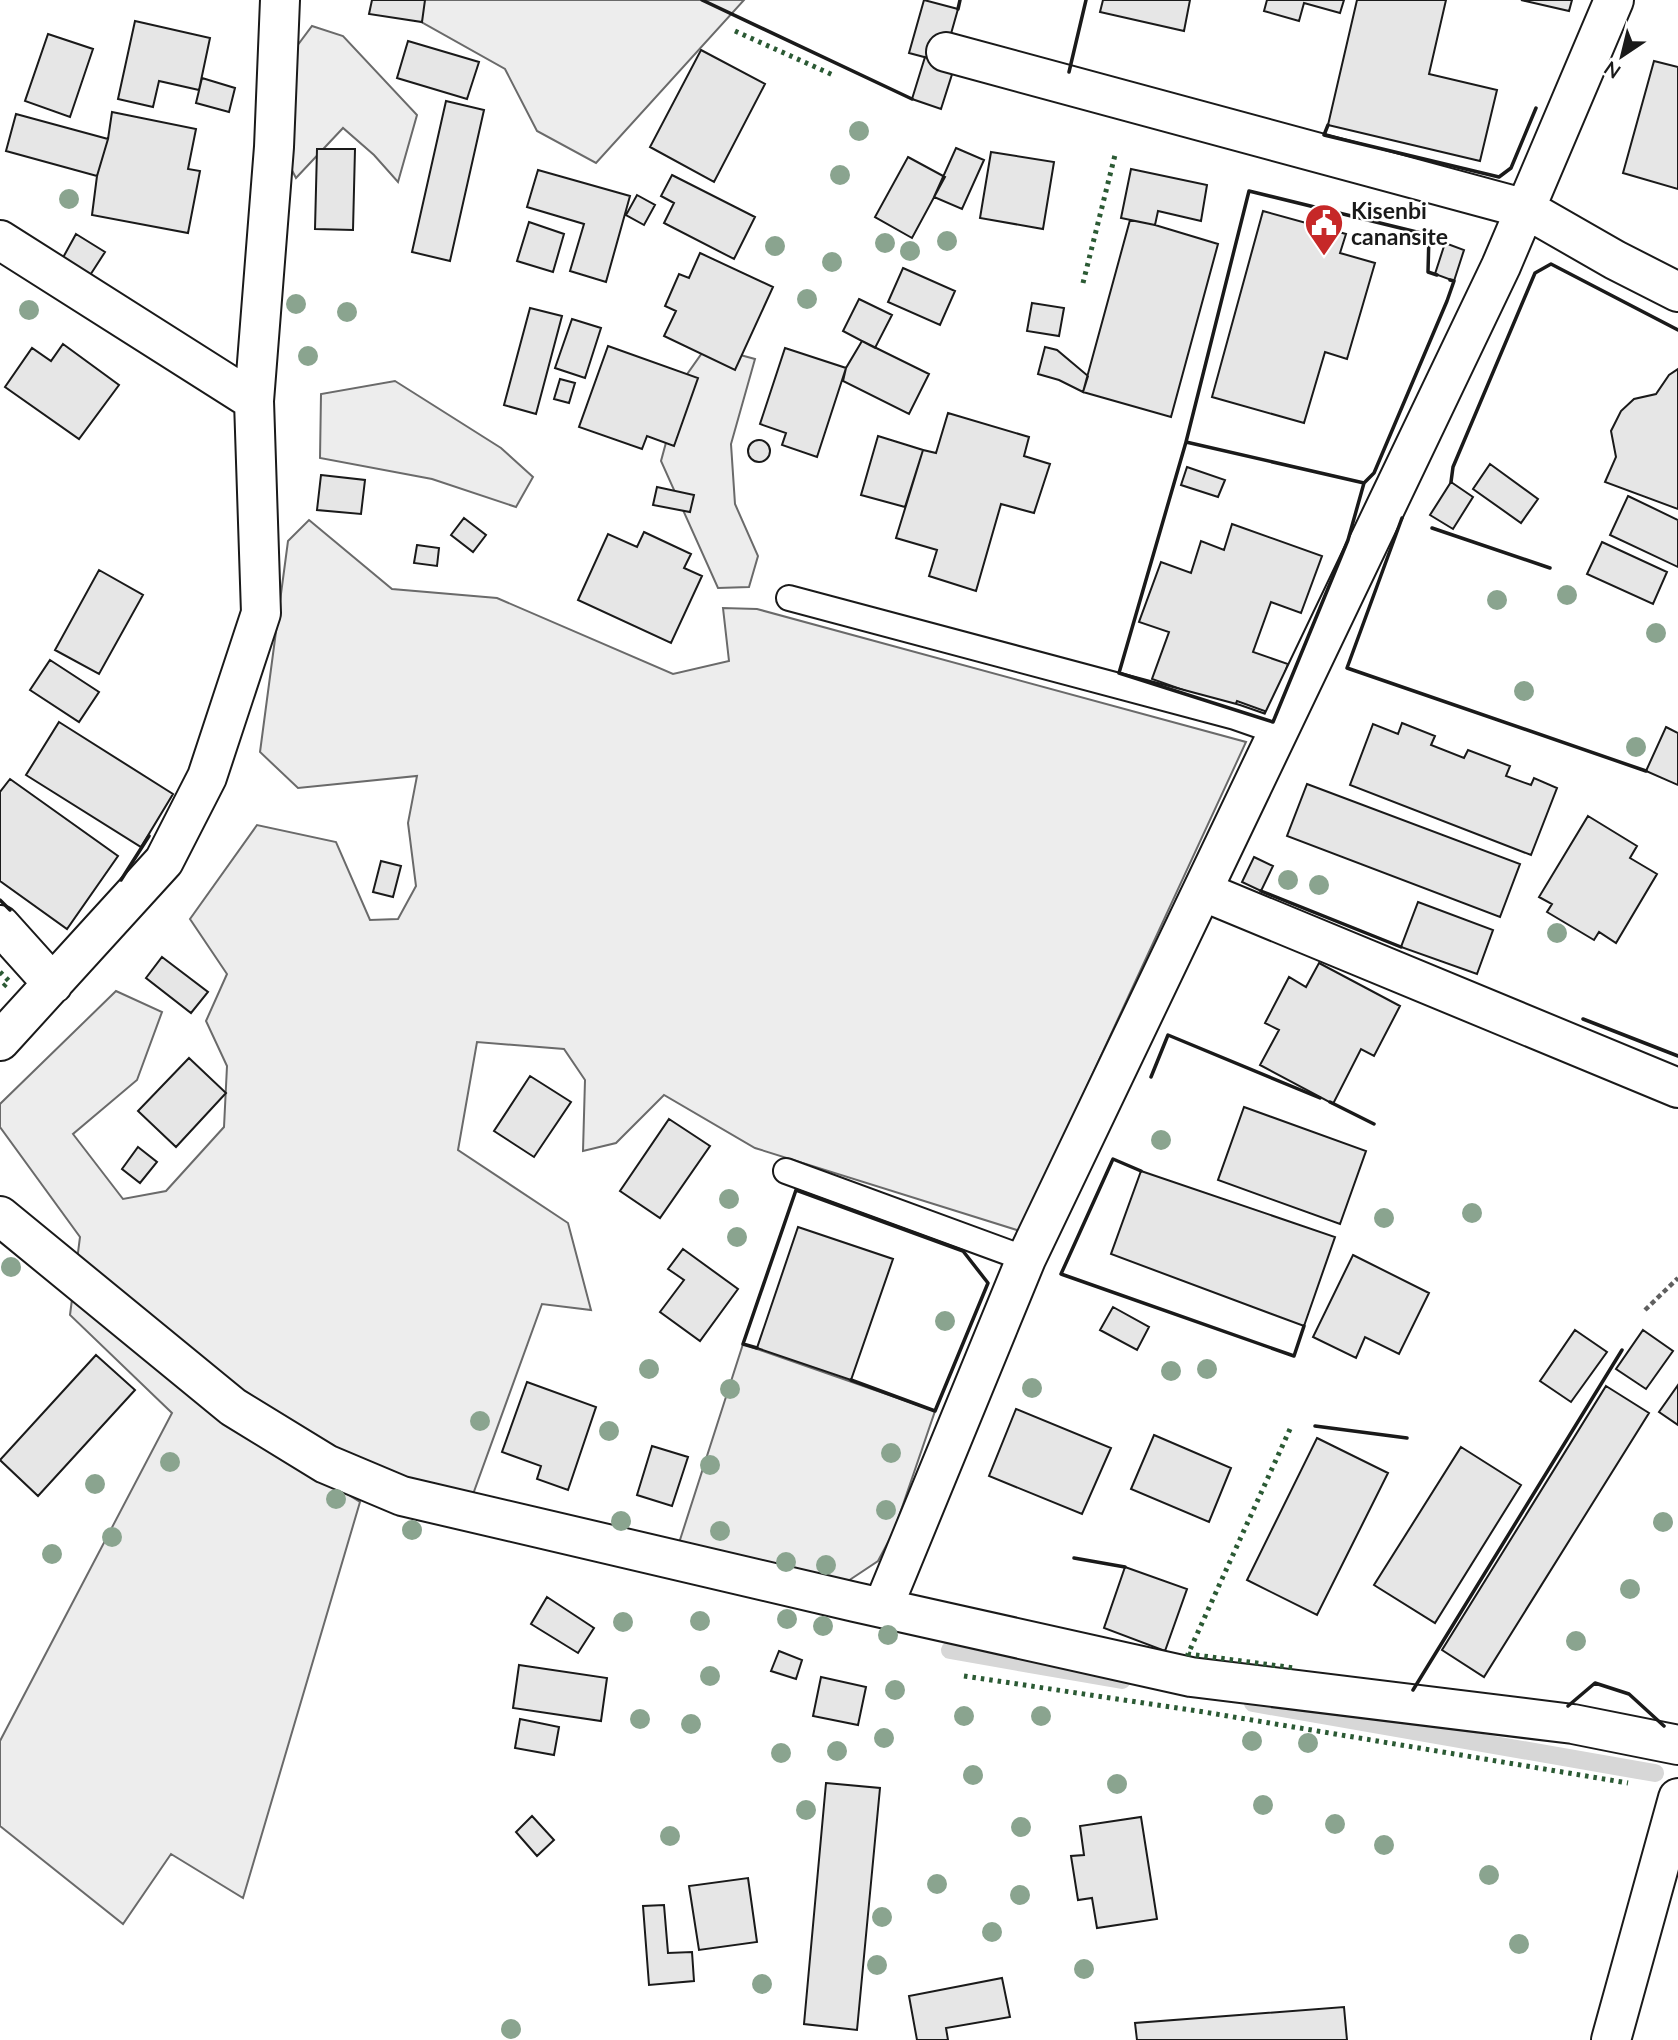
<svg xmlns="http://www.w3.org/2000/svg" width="1678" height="2040" font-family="Lato,sans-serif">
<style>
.built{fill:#ededed;stroke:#6a6a6a;stroke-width:2}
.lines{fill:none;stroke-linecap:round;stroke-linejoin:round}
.stream{stroke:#d7d7d7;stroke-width:18}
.building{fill:#e6e6e6;stroke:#1a1a1a;stroke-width:2}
.service-casing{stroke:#1a1a1a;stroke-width:28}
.minor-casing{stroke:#1a1a1a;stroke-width:42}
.path{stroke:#5f5f5f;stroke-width:4.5;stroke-dasharray:5 3.5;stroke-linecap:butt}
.service{stroke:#fff;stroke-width:24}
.minor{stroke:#fff;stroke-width:38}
.hedge{stroke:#2b5a34;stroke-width:5;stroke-dasharray:3.5 5;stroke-linecap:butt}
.wall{stroke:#1a1a1a;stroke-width:3.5}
.tree{fill:#8aa48f}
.labels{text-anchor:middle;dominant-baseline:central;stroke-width:5;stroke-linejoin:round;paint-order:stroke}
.poi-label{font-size:23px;font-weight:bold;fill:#1a1a1a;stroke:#fff;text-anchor:start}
</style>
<rect width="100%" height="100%" fill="#fff"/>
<!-- built -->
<path class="built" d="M382,0H744L596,163L537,131L505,69Z
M312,26L343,36L417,115L398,182L374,155L343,128L296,178L256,101Z
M707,346L755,359L731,444L735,504L758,556L749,587L718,588L661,461L683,380Z
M395,381L501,448L533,477L516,507L432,479L320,458L321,394Z
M309,520L392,589L497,598L673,674L729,661L723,608L757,609L1246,742L1020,1231L755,1148L664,1095L616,1143L583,1151L585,1080L564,1049L477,1042L458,1150L568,1223L591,1310L542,1304L472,1497L245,1431L360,1502L243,1898L171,1854L123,1924L0,1826V1741L172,1413L70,1315L80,1237L0,1127V1104L116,991L162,1012L137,1080L73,1134L123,1199L166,1191L224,1127L227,1066L206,1021L227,974L190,919L257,825L336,842L370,920L398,919L416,886L408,823L417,776L298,788L260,752L288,541Z
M743,1344L935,1411L894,1531L878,1561L842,1585L679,1543Z"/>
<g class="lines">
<!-- stream -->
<path class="stream" d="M950,1650L1122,1680
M1253,1703L1655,1773"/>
</g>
<!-- building -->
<path class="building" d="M372,0H425L422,22L369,14Z
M924,0L958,9L943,62L909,53Z
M1103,0H1190L1184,31L1100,12Z
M1267,0H1344L1340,13L1304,3L1299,21L1264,11Z
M1357,0H1446L1429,74L1497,90L1480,161L1328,125Z
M1521,0H1572L1569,11Z
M135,21L210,38L199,90L159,81L153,107L118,99Z
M48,34L93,49L70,117L25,101Z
M408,41L479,62L467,99L397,78Z
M701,50L765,84L714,182L650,147Z
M925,57L954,68L941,109L912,99Z
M1654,61L1678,67V189L1623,173Z
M202,78L235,88L229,112L196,103Z
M446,101L484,110L450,261L412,252Z
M112,112L196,129L188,169L200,171L188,233L92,215L97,176L108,139Z
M16,114L108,139L97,176L6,151Z
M956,148L984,160L962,209L934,197Z
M317,149H355L353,230L315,229Z
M991,152L1054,162L1043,229L980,218Z
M908,157L945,177L912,238L875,217Z
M1131,169L1207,185L1201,221L1158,211L1155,225L1121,218Z
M538,170L630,196L606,282L570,271L584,224L527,207Z
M672,175L755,217L734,259L664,223L674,203L661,196Z
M637,195L655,205L644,225L626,215Z
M1263,211L1346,234L1340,253L1375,263L1347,359L1325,352L1304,423L1212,397Z
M1130,220L1155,225L1218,244L1171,417L1083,392Z
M529,222L564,234L553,272L517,261Z
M76,234L105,252L87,280L60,263Z
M1445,243L1464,250L1454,281L1435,274Z
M700,253L773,287L735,370L664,336L676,311L665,306L679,274L689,278Z
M903,268L955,291L940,325L888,302Z
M859,299L892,315L875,348L843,331Z
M1032,303L1064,308L1059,336L1027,331Z
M530,308L562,316L536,414L504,405Z
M572,319L601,328L585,378L555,368Z
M862,341L929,374L909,414L843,381L846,368Z
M63,344L119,385L79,439L5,387L32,348L51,361Z
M608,346L698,378L674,446L647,436L642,449L579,427Z
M1045,347L1057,350L1088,376L1083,392L1059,380L1038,374Z
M785,348L846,368L817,457L782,445L786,433L760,424Z
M1678,369V509L1605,482L1616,457L1611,431L1621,411L1634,399L1656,394L1669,375Z
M560,379L575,383L569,403L554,399Z
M948,413L1029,437L1024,456L1050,464L1034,513L1001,504L976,591L929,576L937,550L896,538L923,450L936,453Z
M878,436L923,450L905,507L861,495Z
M748 451a11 11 0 1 1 22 0a11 11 0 1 1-22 0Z
M1490,464L1538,499L1521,523L1473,489Z
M1187,467L1225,480L1218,497L1181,485Z
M321,475L365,480L361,514L317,510Z
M1451,482L1473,497L1453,529L1430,515Z
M657,487L694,495L690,512L653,505Z
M1628,496L1678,520V567L1610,535Z
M464,518L486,535L473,552L451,535Z
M1232,524L1322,556L1301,613L1271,602L1253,652L1288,664L1270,713L1237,701L1234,708L1152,679L1169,632L1139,622L1161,562L1191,573L1201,541L1224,550Z
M644,532L691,554L684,568L702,576L671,643L578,600L608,534L637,547Z
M1602,542L1667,572L1653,604L1587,574Z
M417,545L439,548L437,566L414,563Z
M99,570L143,595L99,674L55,650Z
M50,660L99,692L79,722L30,690Z
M59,722L173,794L141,847L26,775Z
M1402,723L1435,736L1431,745L1464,758L1468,750L1510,766L1506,776L1531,785L1534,778L1557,788L1531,855L1350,785L1373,724L1398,734Z
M1666,727L1678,733V785L1646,771Z
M10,779L118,856L67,929L0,881V792Z
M1307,784L1520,864L1500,917L1287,836Z
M1588,816L1637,846L1630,858L1657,874L1616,943L1599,932L1594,940L1547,912L1552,904L1539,897Z
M1254,857L1273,866L1261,891L1242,882Z
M381,861L401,866L393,897L373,892Z
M1418,902L1493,930L1477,974L1401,947Z
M162,957L208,992L191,1013L146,978Z
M1319,963L1400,1006L1374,1056L1361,1049L1333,1104L1260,1065L1279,1030L1265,1023L1289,977L1306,987Z
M189,1058L226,1093L176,1147L138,1111Z
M530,1076L571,1102L534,1157L494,1131Z
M1244,1107L1366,1151L1340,1224L1218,1180Z
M669,1119L710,1146L660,1218L620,1191Z
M138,1147L157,1162L140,1183L122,1169Z
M1141,1171L1335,1237L1304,1326L1111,1254Z
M798,1227L893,1259L851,1380L757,1348Z
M683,1249L738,1289L700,1341L660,1312L684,1280L668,1269Z
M1353,1255L1429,1293L1399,1354L1365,1337L1356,1358L1313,1337Z
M1113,1307L1149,1327L1137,1350L1100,1330Z
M1575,1330L1607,1352L1571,1402L1540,1381Z
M1643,1330L1673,1351L1646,1389L1616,1369Z
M96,1355L135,1390L38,1496L0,1460Z
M527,1382L596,1407L568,1490L537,1479L541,1466L502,1452Z
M1678,1385V1425L1659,1412Z
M1606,1386L1649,1413L1484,1677L1442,1650Z
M1016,1409L1111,1448L1082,1514L989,1476Z
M1154,1435L1231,1468L1209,1522L1131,1489Z
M1317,1438L1388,1473L1317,1615L1247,1580Z
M652,1446L688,1457L672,1506L637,1495Z
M1461,1447L1521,1485L1435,1623L1374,1585Z
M1125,1567L1187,1589L1165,1651L1104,1628Z
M547,1597L594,1628L578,1653L531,1624Z
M779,1651L802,1660L796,1679L771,1671Z
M519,1665L607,1678L601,1721L513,1708Z
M821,1677L866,1687L858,1725L813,1716Z
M520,1719L559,1727L554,1755L515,1748Z
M826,1783L880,1788L857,2030L804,2024Z
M532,1816L554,1840L537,1856L516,1832Z
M1141,1817L1157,1919L1097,1928L1092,1898L1078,1900L1071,1856L1084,1855L1080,1826Z
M748,1878L757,1942L699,1950L689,1886Z
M664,1905L668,1953L692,1952L694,1981L649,1985L643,1906Z
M1002,1978L1010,2017L946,2028L948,2040H917L909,1996Z
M1344,2007L1347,2040H1137L1135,2023Z"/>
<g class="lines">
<!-- service casing -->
<g class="service-casing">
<path id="service" d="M789,598L1235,717L1278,732
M786,1171L1026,1259"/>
</g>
<!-- minor casing -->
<g class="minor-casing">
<path id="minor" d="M946,52L1526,209L1615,260L1678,292
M0,240L254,401
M1202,891L1678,1088
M0,925L53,984
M0,1041L164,861L207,777L261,613L254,401L274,147L280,0
M0,1216L233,1407L326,1464L402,1496L855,1602L1191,1677L1573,1724L1678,1745
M883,1607L1026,1259L1501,266L1614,0
M1611,2040L1678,1798"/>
</g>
<!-- path -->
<path class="path" d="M1645,1310L1678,1278"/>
<!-- service -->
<use href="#service" class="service"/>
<!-- minor -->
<use href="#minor" class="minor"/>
<!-- hedge -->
<path class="hedge" d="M735,31L833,75
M1083,283L1115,155
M0,972L9,981L0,990
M1290,1429L1188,1654L1295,1668
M964,1676L1204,1712L1628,1783"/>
<!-- wall -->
<path class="wall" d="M702,0L912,99
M958,9L960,0
M1069,72L1086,0
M1328,125L1324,135L1499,177L1511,168L1536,108
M1186,442L1364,483L1348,540L1273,722L1119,673Z
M1186,442L1249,191L1429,235L1428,272L1437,275
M1451,482L1453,467L1535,273L1551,264L1678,330
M1364,483L1374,473L1447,301L1454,281L1450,280
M1402,518L1347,668L1646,771
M1432,528L1550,568
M121,880L149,836
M1261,891L1401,947
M0,900L10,910
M1583,1019L1678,1056
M1151,1077L1168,1035L1320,1098
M1330,1102L1374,1124
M1141,1171L1113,1159L1061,1274L1294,1356L1304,1326
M757,1348L743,1344L796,1190L963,1251L988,1283L935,1411L851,1380
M1315,1426L1407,1438
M1074,1558L1125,1567
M1413,1690L1622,1350
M1568,1706L1595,1683L1629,1694L1664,1726"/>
</g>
<!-- trees -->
<g class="tree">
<circle cx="859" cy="131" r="10"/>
<circle cx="840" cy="175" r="10"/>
<circle cx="69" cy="199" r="10"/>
<circle cx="947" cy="241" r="10"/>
<circle cx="885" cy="243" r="10"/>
<circle cx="775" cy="246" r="10"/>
<circle cx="910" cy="251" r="10"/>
<circle cx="832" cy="262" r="10"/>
<circle cx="807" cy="299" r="10"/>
<circle cx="296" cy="304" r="10"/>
<circle cx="29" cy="310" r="10"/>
<circle cx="347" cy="312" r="10"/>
<circle cx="308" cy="356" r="10"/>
<circle cx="1567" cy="595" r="10"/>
<circle cx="1497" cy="600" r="10"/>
<circle cx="1656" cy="633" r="10"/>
<circle cx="1524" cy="691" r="10"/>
<circle cx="1636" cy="747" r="10"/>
<circle cx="1288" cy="880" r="10"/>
<circle cx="1319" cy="885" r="10"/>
<circle cx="1557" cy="933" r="10"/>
<circle cx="1161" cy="1140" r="10"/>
<circle cx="729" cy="1199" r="10"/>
<circle cx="1472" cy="1213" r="10"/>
<circle cx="1384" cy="1218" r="10"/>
<circle cx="737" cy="1237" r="10"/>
<circle cx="11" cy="1267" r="10"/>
<circle cx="945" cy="1321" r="10"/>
<circle cx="649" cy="1369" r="10"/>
<circle cx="1207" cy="1369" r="10"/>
<circle cx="1171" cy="1371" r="10"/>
<circle cx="1032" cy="1388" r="10"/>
<circle cx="730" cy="1389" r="10"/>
<circle cx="480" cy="1421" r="10"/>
<circle cx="609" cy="1431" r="10"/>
<circle cx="891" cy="1453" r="10"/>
<circle cx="170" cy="1462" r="10"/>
<circle cx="710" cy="1465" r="10"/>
<circle cx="95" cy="1484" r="10"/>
<circle cx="336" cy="1499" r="10"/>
<circle cx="886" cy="1510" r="10"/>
<circle cx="621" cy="1521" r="10"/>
<circle cx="1663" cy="1522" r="10"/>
<circle cx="412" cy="1530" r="10"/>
<circle cx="720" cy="1531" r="10"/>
<circle cx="112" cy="1537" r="10"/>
<circle cx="52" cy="1554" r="10"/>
<circle cx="786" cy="1562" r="10"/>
<circle cx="826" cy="1565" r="10"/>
<circle cx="1630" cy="1589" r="10"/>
<circle cx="787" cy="1619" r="10"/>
<circle cx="700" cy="1621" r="10"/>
<circle cx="623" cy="1622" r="10"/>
<circle cx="823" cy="1626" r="10"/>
<circle cx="888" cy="1635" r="10"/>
<circle cx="1576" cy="1641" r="10"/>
<circle cx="710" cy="1676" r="10"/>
<circle cx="895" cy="1690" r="10"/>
<circle cx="964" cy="1716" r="10"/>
<circle cx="1041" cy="1716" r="10"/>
<circle cx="640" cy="1719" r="10"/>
<circle cx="691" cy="1724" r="10"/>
<circle cx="884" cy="1738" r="10"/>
<circle cx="1252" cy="1741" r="10"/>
<circle cx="1308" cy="1743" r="10"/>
<circle cx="837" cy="1751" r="10"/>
<circle cx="781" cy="1753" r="10"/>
<circle cx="973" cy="1775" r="10"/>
<circle cx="1117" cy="1784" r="10"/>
<circle cx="1263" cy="1805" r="10"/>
<circle cx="806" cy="1810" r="10"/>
<circle cx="1335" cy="1824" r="10"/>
<circle cx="1021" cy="1827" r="10"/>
<circle cx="670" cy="1836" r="10"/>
<circle cx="1384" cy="1845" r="10"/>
<circle cx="1489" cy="1875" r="10"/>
<circle cx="937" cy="1884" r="10"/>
<circle cx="1020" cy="1895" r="10"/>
<circle cx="882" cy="1917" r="10"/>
<circle cx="992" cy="1932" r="10"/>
<circle cx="1519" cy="1944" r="10"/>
<circle cx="877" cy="1965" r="10"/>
<circle cx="1084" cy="1969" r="10"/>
<circle cx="762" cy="1984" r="10"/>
<circle cx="511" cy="2029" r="10"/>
</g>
<!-- icons -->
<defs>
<g id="civic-pin" transform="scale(2.0125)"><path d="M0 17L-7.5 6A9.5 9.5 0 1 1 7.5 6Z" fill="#c62828" stroke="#fff"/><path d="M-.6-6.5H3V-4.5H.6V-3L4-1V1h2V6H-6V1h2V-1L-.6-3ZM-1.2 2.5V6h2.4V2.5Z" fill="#fff"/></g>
</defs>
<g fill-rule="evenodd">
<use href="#civic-pin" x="1324" y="223"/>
</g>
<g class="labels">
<!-- poi labels -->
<g class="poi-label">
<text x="1351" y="210">Kisenbi<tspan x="1351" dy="26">canansite</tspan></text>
</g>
</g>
<!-- north arrow -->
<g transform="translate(1622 56) rotate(215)" stroke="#ffffff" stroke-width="5" paint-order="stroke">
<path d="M0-5L12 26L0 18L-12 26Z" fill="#1a1a1a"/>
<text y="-10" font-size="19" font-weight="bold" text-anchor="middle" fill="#1a1a1a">N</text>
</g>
</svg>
